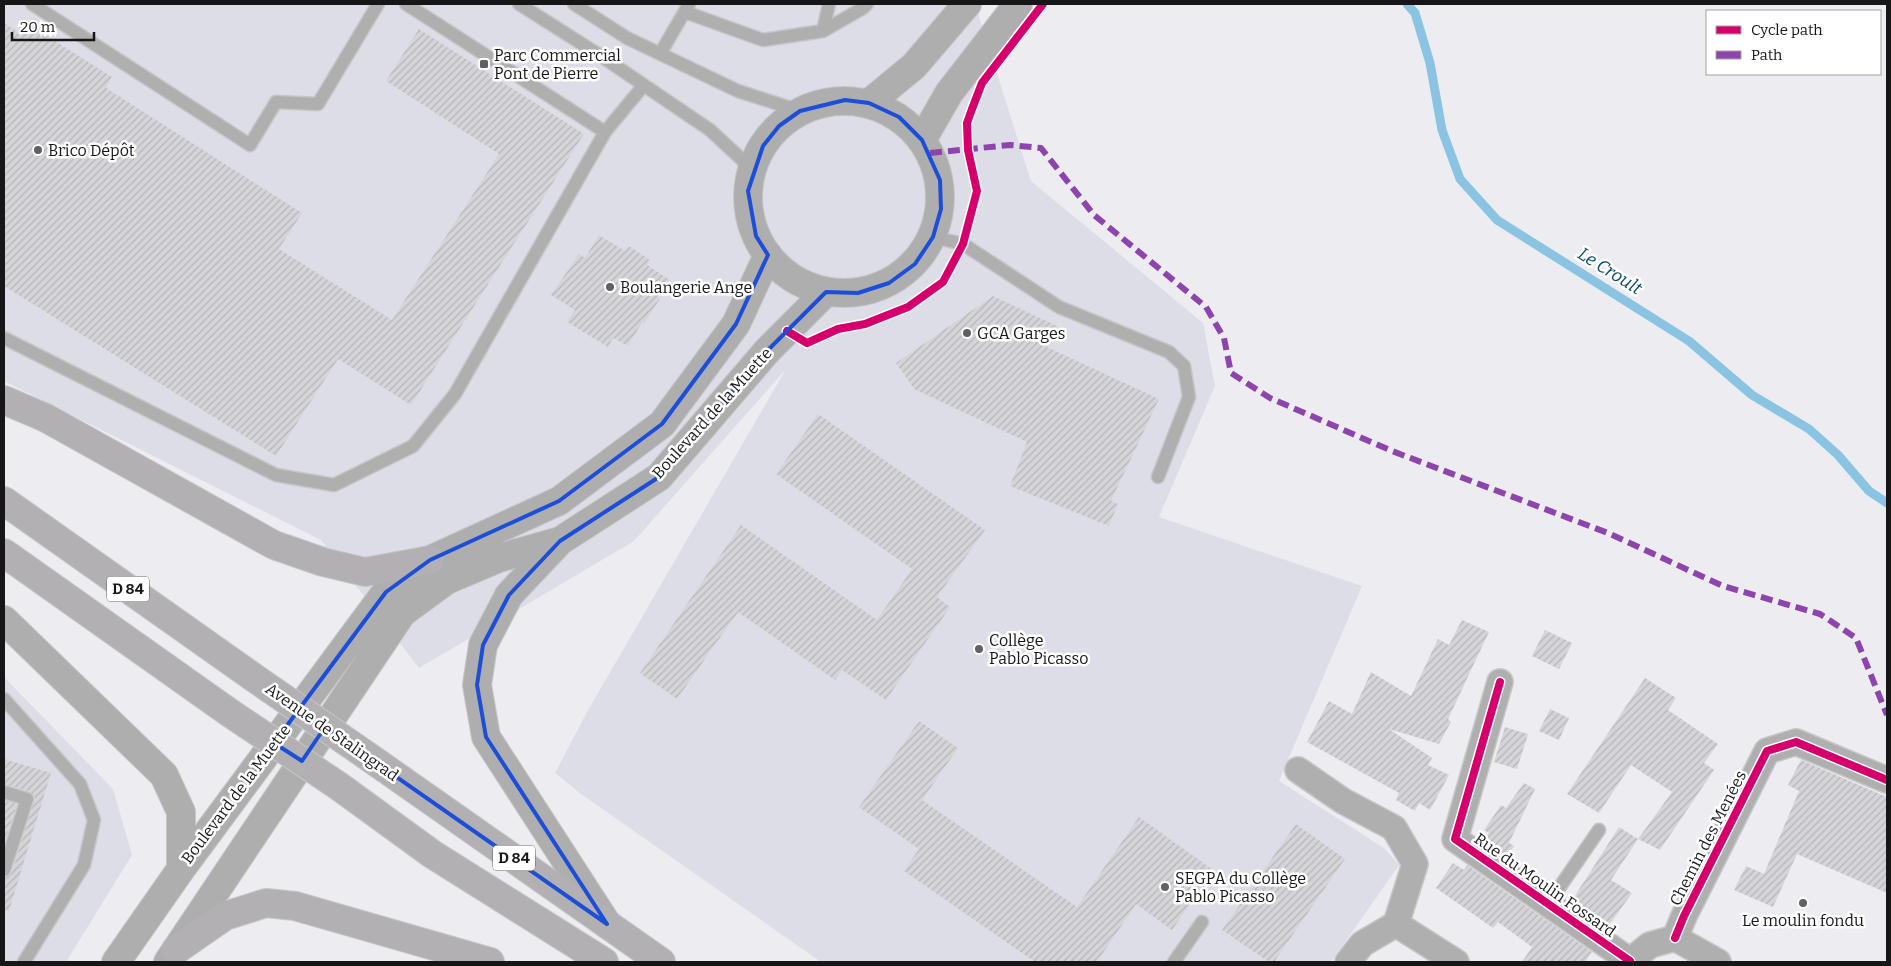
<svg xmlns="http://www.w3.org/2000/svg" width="1891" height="966" font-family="Bitter,serif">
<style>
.built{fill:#dddde7}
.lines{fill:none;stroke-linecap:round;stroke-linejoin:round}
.stream{stroke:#8bc4e2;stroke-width:9}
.building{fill:url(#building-hatch)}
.lane-casing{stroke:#c6c6c9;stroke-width:15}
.street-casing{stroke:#c6c6c9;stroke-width:28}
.secondary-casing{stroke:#c6c6c9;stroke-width:30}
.primary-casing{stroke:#c6c6c9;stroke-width:30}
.lane{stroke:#b0afaf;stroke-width:12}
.street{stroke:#b0afaf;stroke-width:25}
.secondary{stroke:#afaeaf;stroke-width:28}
.primary{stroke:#b2b0b2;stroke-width:28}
.primary-bridge-casing{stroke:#c6c6c9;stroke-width:30;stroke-linecap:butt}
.primary-bridge{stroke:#b2b0b2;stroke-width:28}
.quiet{stroke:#8e44ad;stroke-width:6;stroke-dasharray:12 6;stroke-linecap:butt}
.cycleway-casing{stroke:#fff;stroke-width:11}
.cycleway{stroke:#d6006c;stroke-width:8}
.marked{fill:none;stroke:#1d4ed8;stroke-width:4;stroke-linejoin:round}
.poi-dot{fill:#616165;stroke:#fff;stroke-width:2}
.labels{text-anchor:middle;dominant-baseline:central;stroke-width:5;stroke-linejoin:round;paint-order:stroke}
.shield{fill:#fff;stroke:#5c5c5e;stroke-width:1}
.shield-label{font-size:15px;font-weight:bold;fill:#161619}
.poi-label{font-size:16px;fill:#161619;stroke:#fff;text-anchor:start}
.street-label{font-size:16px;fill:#161619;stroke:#fff}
.water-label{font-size:18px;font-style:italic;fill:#064b67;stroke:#fff}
</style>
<defs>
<pattern id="building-hatch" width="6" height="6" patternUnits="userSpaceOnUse" patternTransform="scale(1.25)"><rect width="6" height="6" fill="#d5d5d9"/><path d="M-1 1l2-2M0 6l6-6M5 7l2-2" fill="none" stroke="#b6b6ba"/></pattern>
</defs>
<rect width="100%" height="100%" fill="#ececf1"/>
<!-- built -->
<path class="built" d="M4,4H975L1031,181L1203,323L1215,386L1159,517L1362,586L1279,781L1384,848L1399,865L1331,962H821L581,794L555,773L587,712L786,369L634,541L419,668L321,540L4,381Z
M4,677L113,789L132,855L66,962H4Z"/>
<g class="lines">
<!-- stream -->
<path class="stream" d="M1407,4L1415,13L1430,63L1442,130L1460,179L1497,220L1689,341L1752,395L1809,429L1838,455L1869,491L1887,503"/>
</g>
<!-- building -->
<path class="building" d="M25,22L112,77L106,88L302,213L279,249L392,320L499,154L386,81L419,29L584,134L411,405L338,359L276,456L4,286V23L20,33Z
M599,235L625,251L629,246L650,260L647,265L670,280L658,297L660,299L644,323L643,321L628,346L613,338L608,347L567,322L575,310L551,295L579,254L585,258Z
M993,296L1057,326L1047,347L1159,399L1111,501L1118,504L1109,526L1010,486L1027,442L914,389L896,363Z
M818,414L985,530L937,597L950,607L886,700L842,670L835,680L738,612L677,699L640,673L741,525L877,620L912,569L776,474Z
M1462,620L1489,632L1448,719L1451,722L1439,744L1389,729L1432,758L1428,765L1449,775L1430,810L1419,803L1415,811L1396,800L1399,793L1307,742L1329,701L1352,714L1371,672L1411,696L1438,639L1449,645Z
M1545,630L1572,643L1559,669L1532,656Z
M1645,678L1676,698L1668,710L1718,744L1704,763L1714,770L1660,850L1638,839L1672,792L1631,765L1599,813L1567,794Z
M1550,709L1569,718L1559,740L1539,731Z
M919,721L958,748L922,800L1077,907L1139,817L1213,870L1172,930L1136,904L1097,962H1035L904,871L919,849L859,807Z
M1505,727L1528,734L1517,769L1494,762Z
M4,759L51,773L9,911L4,910V878L9,876L12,872L35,798L29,791L4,784Z
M1801,760L1887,797V893L1797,854L1773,907L1734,890L1746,866L1764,874L1799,791L1788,785Z
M1524,783L1535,789L1509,843L1514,846L1506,857L1484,841L1489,833L1484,830L1501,805L1506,808Z
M4,800L17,804L4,844Z
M1296,824L1345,859L1274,962H1269L1222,930Z
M1619,827L1638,839L1611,880L1632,893L1607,928L1571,902Z
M1453,863L1464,870L1467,865L1592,952L1585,962H1522L1532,947L1498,922L1493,928L1436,888Z"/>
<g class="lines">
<!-- lane casing -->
<g class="lane-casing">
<path id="lane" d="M32,4L250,145L276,102L318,104L378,4
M406,4L605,132
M519,4L601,56L710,130L752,169
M574,4L627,38L738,91L800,111
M685,12L763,40L823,31L863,8L867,4
M823,31L829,4
M660,54L689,4
M933,237L963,244L1059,307L1169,352L1184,366L1189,397L1158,477
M4,338L276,475L334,485L413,446L455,394L605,132L644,85
M4,699L80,784L94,820L84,865L24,962
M4,792L27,799L4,870
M1548,904L1599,830
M1174,962L1202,922"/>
</g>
<!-- street casing -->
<g class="street-casing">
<path id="street" d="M1500,682L1455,839L1630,961
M1298,770L1343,801L1394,828L1415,864L1396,924L1456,962
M1675,938L1684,916L1767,751L1796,742L1887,780
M1675,938L1718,962
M1348,962L1362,944L1396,924
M1629,962L1650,945L1675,938"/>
</g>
<!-- secondary casing -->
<g class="secondary-casing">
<path id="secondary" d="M748 197a96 96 0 1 1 192 0a96 96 0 1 1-192 0Z
M869,103L914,66L967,4
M922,140L949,93L1018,4
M560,541L509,595L483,645L477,685L486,737L607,924
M4,620L164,775L181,812V869
M116,962L181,869L386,592L430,560L559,501L662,424L736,324L768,255
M168,962L402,613L447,580L499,558L560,541L659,477L767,351L826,292"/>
</g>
<!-- primary casing -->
<g class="primary-casing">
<path id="primary" d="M4,400L46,418L274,545L323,562L365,572L430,560
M4,501L253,677
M4,553L230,713
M366,755L661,962
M340,787L432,854L604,962
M176,950L225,916L266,903L295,906L490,962"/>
</g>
<!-- lane -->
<use href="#lane" class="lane"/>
<!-- street -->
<use href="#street" class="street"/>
<!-- secondary -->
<use href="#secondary" class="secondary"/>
<!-- primary -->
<use href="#primary" class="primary"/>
<!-- primary-bridge casing -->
<g class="primary-bridge-casing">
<path id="primary-bridge" d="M253,677L366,755
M230,713L340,787"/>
</g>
<!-- primary-bridge -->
<use href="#primary-bridge" class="primary-bridge"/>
<!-- quiet -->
<path class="quiet" d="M930,153L1010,145L1041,148L1094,215L1206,307L1224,338L1231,373L1270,398L1392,451L1608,533L1723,586L1820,614L1856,638L1887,715"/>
<!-- cycleway casing -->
<g class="cycleway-casing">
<path id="cycleway" d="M787,331L807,343L838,329L865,324L908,307L943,282L963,244L977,191L968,150L967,123L972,109L982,83L1043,4
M1500,682L1455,839L1630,961
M1675,938L1684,916L1767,751L1796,742L1887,780"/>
</g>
<!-- cycleway -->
<use href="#cycleway" class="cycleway"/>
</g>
<!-- marked area -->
<path class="marked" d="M845,100L869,103L899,117L922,140L940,180L941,209L933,237L915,264L889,283L858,293L826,292L767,351L659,477L560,541L509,595L483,645L477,685L486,737L607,924L325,727L302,761L274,743L386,592L430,560L559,501L662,424L736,324L768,255L756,236L748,191L763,146L779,126L800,111Z"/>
<!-- markers -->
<g class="poi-dot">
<rect x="479" y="59" width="10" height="10" rx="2.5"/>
<circle cx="38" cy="150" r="5"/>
<circle cx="610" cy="287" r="5"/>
<circle cx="967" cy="333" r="5"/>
<circle cx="979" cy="649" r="5"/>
<circle cx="1165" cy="887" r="5"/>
<circle cx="1803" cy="903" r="5"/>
</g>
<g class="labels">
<!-- shield labels -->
<g class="shield">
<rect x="107" y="576.5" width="42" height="25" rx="4"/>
<rect x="493" y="845.5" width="42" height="25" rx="4"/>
</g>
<g class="shield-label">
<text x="128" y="589">D 84</text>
<text x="514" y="858">D 84</text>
</g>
<!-- poi labels -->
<g class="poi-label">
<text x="494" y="55">Parc Commercial<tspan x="494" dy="18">Pont de Pierre</tspan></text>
<text x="48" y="150">Brico Dépôt</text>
<text x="620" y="287">Boulangerie Ange</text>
<text x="977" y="333">GCA Garges</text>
<text x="989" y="640">Collège<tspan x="989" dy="18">Pablo Picasso</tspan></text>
<text x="1175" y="878">SEGPA du Collège<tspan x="1175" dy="18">Pablo Picasso</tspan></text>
<text x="1803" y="920" text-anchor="middle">Le moulin fondu</text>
</g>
<!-- street labels -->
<g class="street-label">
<text transform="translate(712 413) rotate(-48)">Boulevard de la Muette</text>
<text transform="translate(332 732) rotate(35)">Avenue de Stalingrad</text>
<text transform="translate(236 794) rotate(-53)">Boulevard de la Muette</text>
<text transform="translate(1708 838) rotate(-63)">Chemin des Menées</text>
<text transform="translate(1545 885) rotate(35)">Rue du Moulin Fossard</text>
</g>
<!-- water labels -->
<g class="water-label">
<text transform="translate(1610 271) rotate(32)">Le Croult</text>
</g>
</g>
<!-- border -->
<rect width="1891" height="966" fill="none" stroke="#161619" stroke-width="10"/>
<!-- legend -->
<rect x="1706" y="10" width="175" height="65" fill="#ffffff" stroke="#a2a2a3"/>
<rect x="1716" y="26" width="25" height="8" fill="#d6006c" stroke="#a2a2a3"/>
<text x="1751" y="35" font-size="15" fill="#161619">Cycle path</text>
<rect x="1716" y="51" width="25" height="8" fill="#8e44ad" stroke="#a2a2a3"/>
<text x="1751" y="60" font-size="15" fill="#161619">Path</text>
<!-- scale -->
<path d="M12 32v8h82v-8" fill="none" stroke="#161619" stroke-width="2.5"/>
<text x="20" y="32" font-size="15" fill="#161619" stroke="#ffffff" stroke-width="4" paint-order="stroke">20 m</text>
</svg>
